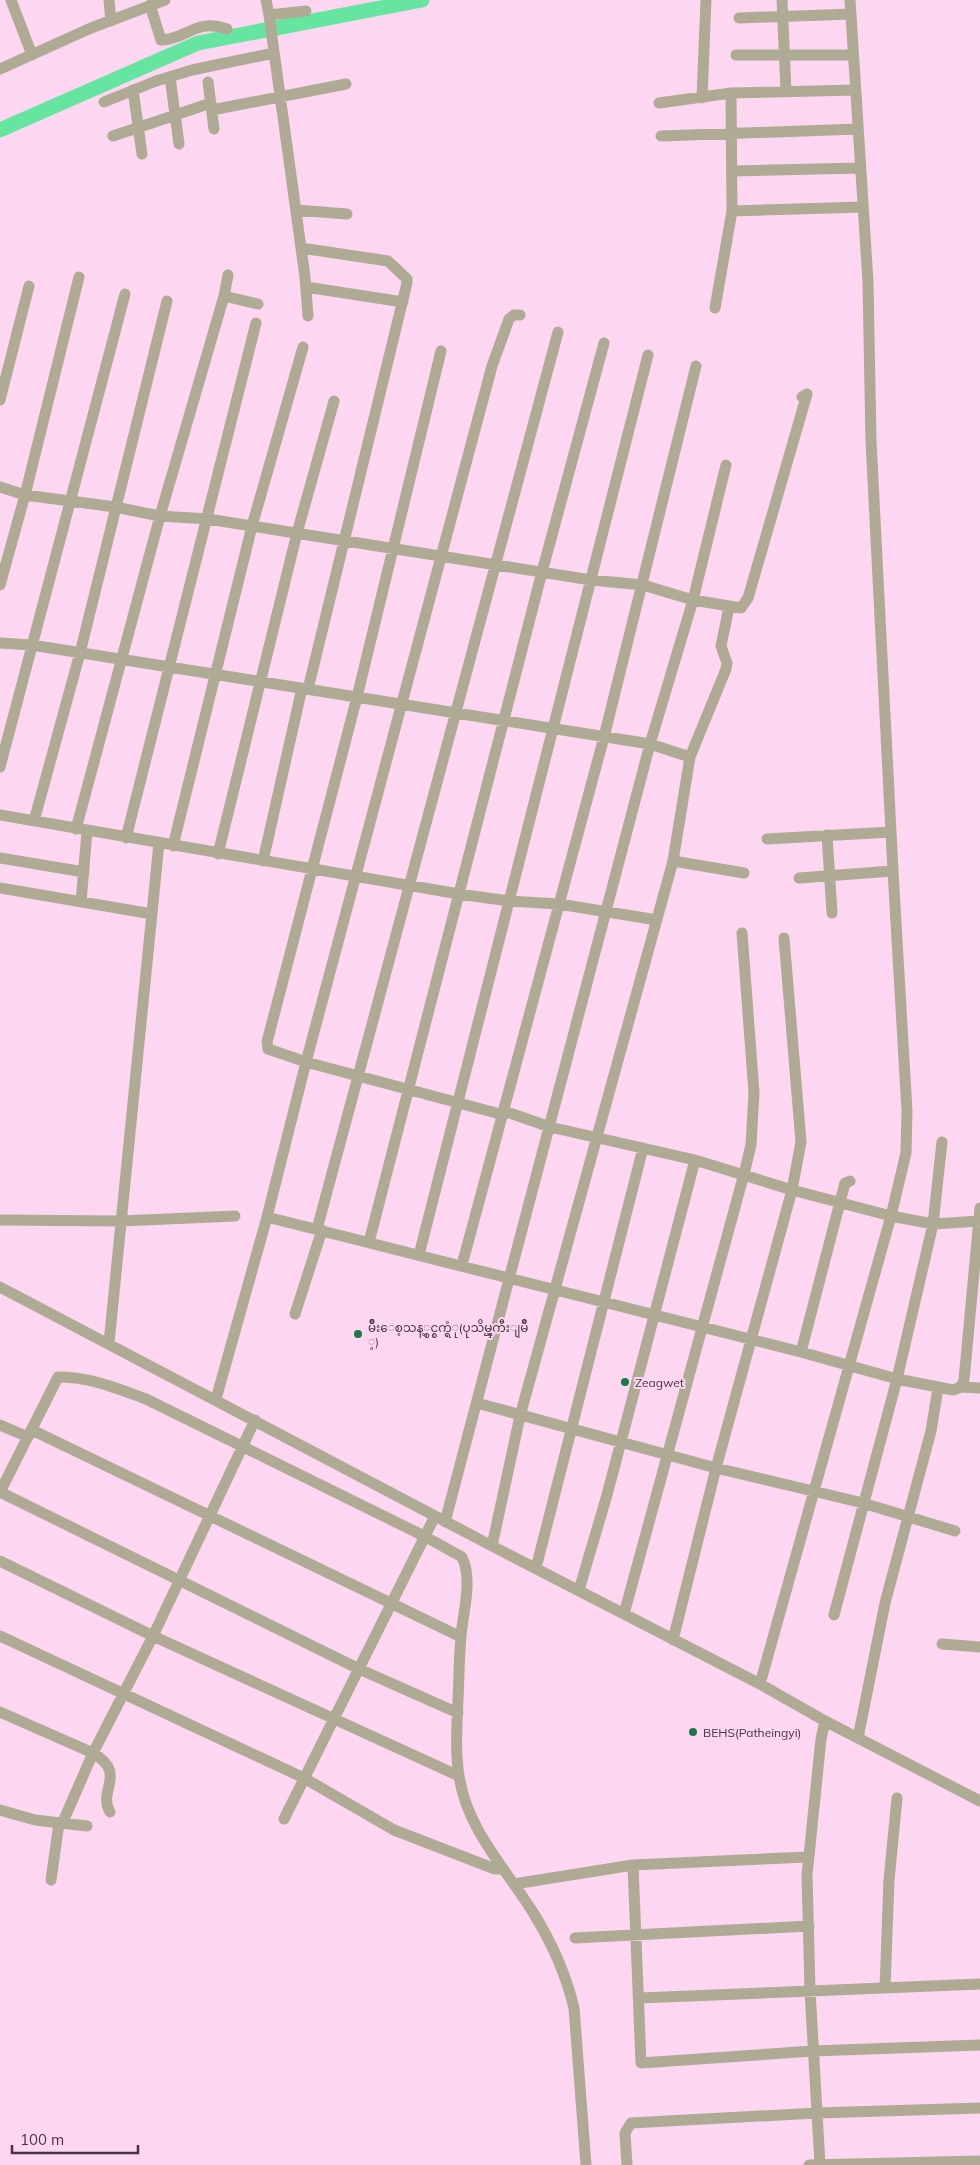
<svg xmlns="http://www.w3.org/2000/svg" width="980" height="2165" font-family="Mulish,'Noto Sans Myanmar',sans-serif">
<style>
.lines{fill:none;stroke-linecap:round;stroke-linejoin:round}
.river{stroke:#66e5a1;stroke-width:15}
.minor{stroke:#aeaa94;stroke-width:11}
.poi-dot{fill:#1b764b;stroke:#fdd6f1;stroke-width:2}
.labels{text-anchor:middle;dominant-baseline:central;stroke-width:4;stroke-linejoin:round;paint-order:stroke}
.poi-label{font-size:12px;fill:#473442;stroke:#fdd6f1;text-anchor:start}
</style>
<rect width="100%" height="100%" fill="#fdd6f1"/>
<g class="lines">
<!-- river -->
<path class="river" d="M0,130L198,43L422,0"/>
<!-- minor -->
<path class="minor" d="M11,0L32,55
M109,0L111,21
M266,0L269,15L306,11
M782,0L786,91
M150,5L161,40C188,39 195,18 227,29
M269,15L305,277L308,316
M739,18L851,14
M736,55H853
M0,69L91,28L165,0
M170,77L179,144
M208,82L214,129
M133,90L142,154
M702,98L706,0
M104,102L156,81L192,70L274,53
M659,103L731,93L855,90
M212,110L346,84
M113,136L211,103
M661,136L858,129
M733,171L860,168
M296,210L347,214
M732,211L863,207
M301,248L388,261L407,279V283L308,689
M306,287L403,302
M224,296L258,304
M715,308L732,211L731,93
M441,351L357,697L267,1042L268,1049L306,1062L500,1114L504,1111L550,1127L695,1160L792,1190L891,1216L933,1224L980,1221
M0,400L29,286
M0,487L25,495L115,507L160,516L208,519L591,580L643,585L693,600L741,608L748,598L807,394L802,397
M0,585L25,495L79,277
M0,643L32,645L650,744L690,757
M0,767L125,294
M0,815L459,894L509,901L559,904L657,920
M34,821L80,653L167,301
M76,829L160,516L224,296L228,275
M827,835L832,913
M126,838L256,323
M767,839L891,832
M173,846L252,526L303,347
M218,854L297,533L334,401
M0,858L84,872
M263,861L302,688
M673,861L744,873
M799,878L893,871
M0,888L152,914
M81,902L87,831
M267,1217L801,1352L897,1379L953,1390L961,1387L964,1380L980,1208
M0,1220L121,1221L235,1216
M317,1229L558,332
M369,1242L542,572L604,343
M419,1255L648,355
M462,1265L604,737L696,366
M0,1287L492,1546L760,1684L825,1721L980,1801
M295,1314L322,1230
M109,1343L159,843
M801,1352L845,1183L850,1181
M961,1387L980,1388
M216,1399L267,1217L306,1062L492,366L509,319L514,315H520
M477,1403L716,1468L863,1503L955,1531
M0,1425L28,1437
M32,1430L461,1637
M0,1492L58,1377C90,1377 116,1388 146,1399L424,1536L462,1557C473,1580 463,1612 461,1636C459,1657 459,1679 458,1700C457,1725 455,1751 459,1776C467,1830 507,1870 534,1914C552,1943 566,1975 574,2008L586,2165
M0,1492L359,1669L458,1713
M445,1522L650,744L693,600L726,465
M492,1546L520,1416L673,861L690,757L726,669L727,663L721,646L729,607
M0,1561L153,1636L459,1776
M536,1568L643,1148
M579,1590L607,1495L695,1160
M624,1614L744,1174L751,1145L754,1093L742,933
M834,1615L897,1379L933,1224L942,1142
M0,1636L304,1778L394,1830L495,1869H503
M673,1640L716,1468L792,1190L801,1142L784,938
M942,1644L980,1647
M760,1684L891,1216L906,1153L907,1111L893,871L871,441L868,282L850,0
M0,1712L93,1753C128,1774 97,1790 110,1812
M858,1738L885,1603L931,1431L938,1388
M0,1810L35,1820L87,1826
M284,1819L435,1516
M62,1824L93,1753L153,1636L255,1420
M633,1865L641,2063L813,2051L980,2045
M51,1880L59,1823
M514,1884L633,1865L808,1857
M575,1938L809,1926
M885,1988L889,1880L897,1798
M640,1998L980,1984
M627,2165L625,2133L631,2123L817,2113L980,2108
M809,2165L980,2161
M820,2165L810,1990L807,1875L821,1739L825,1721"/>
</g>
<!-- markers -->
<g class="poi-dot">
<circle cx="358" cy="1334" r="5"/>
<circle cx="625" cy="1382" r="5"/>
<circle cx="693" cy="1732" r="5"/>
</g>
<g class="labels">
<!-- poi labels -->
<g class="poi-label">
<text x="368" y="1327">မ်ိဳးေစ့သန့္စင္စက္ရံု(ပုသိမ္ၾကီးျမိဳ<tspan x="368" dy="14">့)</tspan></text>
<text x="635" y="1382">Zeagwet</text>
<text x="703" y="1732">BEHS(Patheingyi)</text>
</g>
</g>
<!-- scale -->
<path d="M12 2145v8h126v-8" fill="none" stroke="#473442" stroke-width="2.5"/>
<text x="20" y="2145" font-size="15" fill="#473442" stroke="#fdd6f1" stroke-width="4" paint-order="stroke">100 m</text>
</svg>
